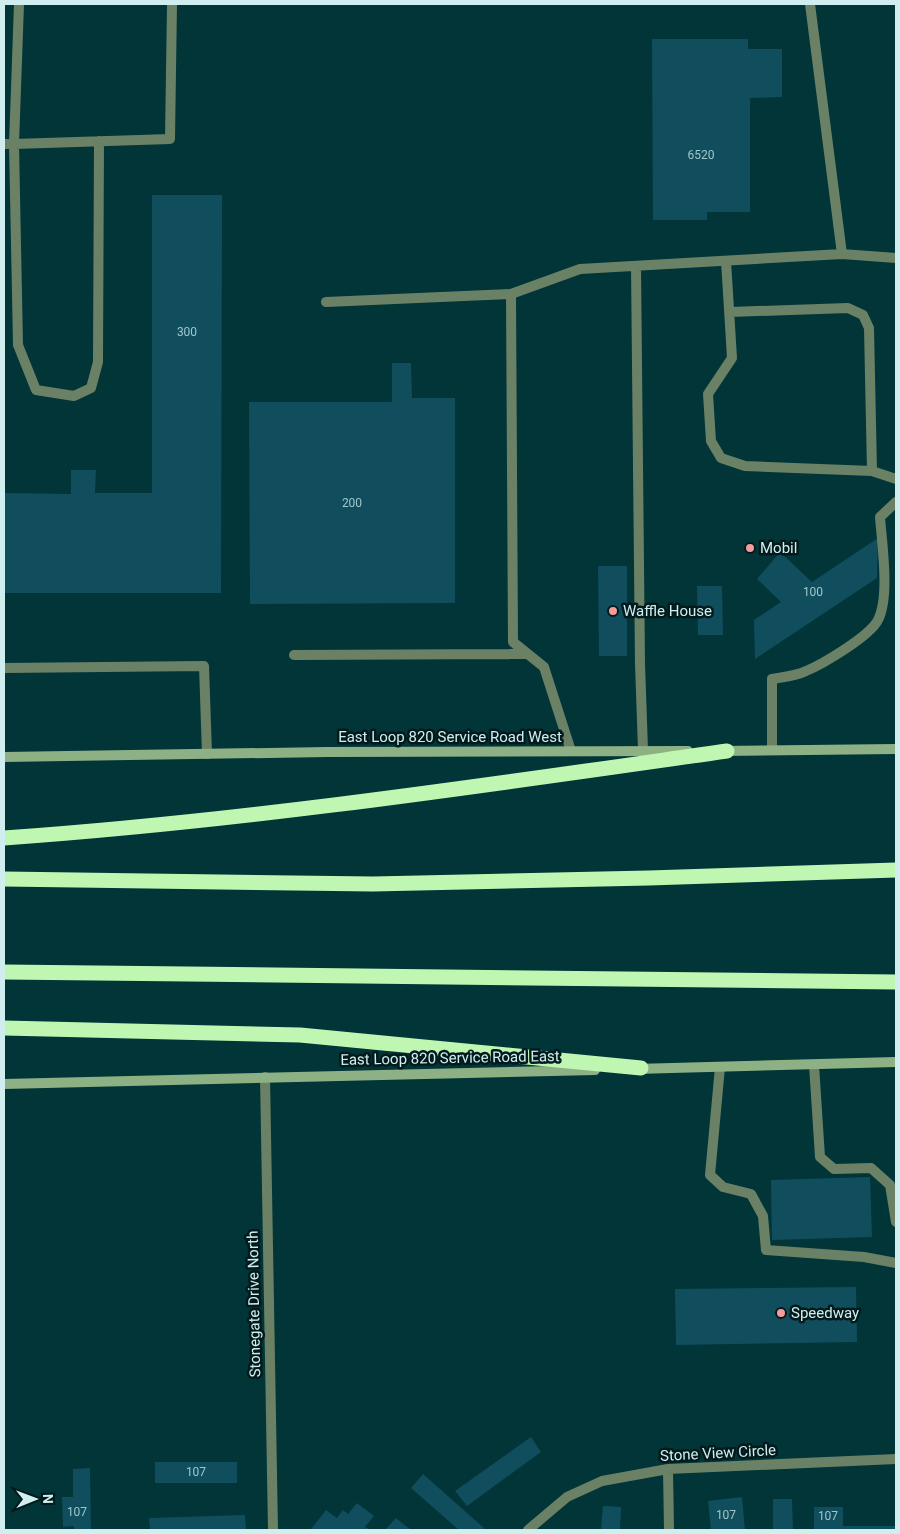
<svg xmlns="http://www.w3.org/2000/svg" width="900" height="1534" font-family="Roboto,sans-serif">
<style>
.building{fill:#104e5e}
.lines{fill:none;stroke-linecap:round;stroke-linejoin:round}
.service{stroke:#6b8166;stroke-width:10}
.minor{stroke:#6b8166;stroke-width:10}
.secondary{stroke:#8db185;stroke-width:10}
.motorway{stroke:#bff7b2;stroke-width:15}
.poi-dot{fill:#f59b9b;stroke:#021a1c;stroke-width:2}
.labels{text-anchor:middle;dominant-baseline:central;stroke-width:5;stroke-linejoin:round;paint-order:stroke}
.number-label{font-size:12px;fill:#a0c6cb}
.poi-label{font-size:15px;fill:#d0eeef;stroke:#021a1c;text-anchor:start}
.street-label{font-size:15px;fill:#d0eeef;stroke:#021a1c}
</style>
<rect width="100%" height="100%" fill="#013538"/>
<!-- building -->
<path class="building" d="M652,39H748V49H782V97L750,98V212H707V220H653Z
M152,195H222L221,593H4V493L71,494V470H96L95,493H152Z
M392,363H411L412,398H455V603L250,604L249,402H392Z
M878,538L877,578L755,659L754,620L781,602L757,579L780,552L812,582Z
M598,566H627V656H599Z
M697,586H722L723,635H698Z
M870,1177L872,1237L772,1240L771,1180Z
M856,1287L857,1342L676,1345L675,1289Z
M531,1437L541,1452L467,1506L455,1491Z
M155,1462H237V1483H155Z
M90,1468L91,1530H74V1526L63,1527L62,1497H73V1469Z
M423,1474L484,1528L482,1530H459L411,1488Z
M742,1497L745,1530H711L708,1501Z
M773,1499H792L793,1530H773Z
M357,1503L374,1516L365,1527L370,1530L311,1529L326,1510L337,1518L343,1510L348,1514Z
M603,1506L621,1507L620,1530H601Z
M814,1507H843V1526H896V1530H814Z
M245,1515L246,1530H150L149,1518Z
M396,1518L411,1530H385Z"/>
<g class="lines">
<!-- service -->
<path class="service" d="M810,4L842,254
M99,141L98,362L91,388L74,396L36,390L18,345L14,144L170,139L172,4
M4,144H14L19,4
M726,261L732,358L708,394L711,441L721,458L745,466L872,471L896,479
M636,266L640,664L643,750
M511,294L580,269L842,254L896,258
M326,302L511,294L513,642L544,667L571,751
M730,312L848,308L863,315L869,328L872,471
M294,655L528,654
M4,668L204,666L207,754
M772,750V679C783,677 796,676 806,671C823,664 870,636 878,620C890,597 882,544 880,517L896,502
M814,1065L820,1157L834,1169L871,1168L890,1185L896,1222
M720,1067L710,1175L723,1187L751,1194L763,1216L766,1250L864,1257L896,1263"/>
<!-- minor -->
<path class="minor" d="M265,1077L273,1530
M668,1469L669,1530
M528,1530L567,1497L602,1481L668,1469L896,1459"/>
<!-- secondary -->
<path class="secondary" d="M722,751L896,749
M4,757L327,752L688,751
M635,1069L896,1062
M4,1084L595,1070"/>
<!-- motorway -->
<path class="motorway" d="M4,838C246,821 487,785 727,751
M4,879L373,884L649,878L896,870
M4,972L896,982
M4,1028L300,1035L641,1068"/>
</g>
<!-- markers -->
<g class="poi-dot">
<circle cx="750" cy="548" r="5"/>
<circle cx="613" cy="611" r="5"/>
<circle cx="781" cy="1313" r="5"/>
</g>
<g class="labels">
<!-- number labels -->
<g class="number-label">
<text x="701" y="155">6520</text>
<text x="187" y="332">300</text>
<text x="352" y="503">200</text>
<text x="813" y="592">100</text>
<text x="196" y="1472">107</text>
<text x="77" y="1512">107</text>
<text x="726" y="1515">107</text>
<text x="828" y="1516">107</text>
</g>
<!-- poi labels -->
<g class="poi-label">
<text x="760" y="548">Mobil</text>
<text x="623" y="611">Waffle House</text>
<text x="791" y="1313">Speedway</text>
</g>
<!-- street labels -->
<g class="street-label">
<text x="450" y="737">East Loop 820 Service Road West</text>
<text transform="translate(450 1058) rotate(-1)">East Loop 820 Service Road East</text>
<text transform="translate(254 1304) rotate(-91)">Stonegate Drive North</text>
<text transform="translate(718 1453) rotate(-3)">Stone View Circle</text>
</g>
</g>
<!-- border -->
<rect width="900" height="1534" fill="none" stroke="#d0eeef" stroke-width="10"/>
<!-- north arrow -->
<g transform="translate(35 1499) rotate(89)" stroke="#021a1c" stroke-width="4" paint-order="stroke">
<path d="M0-4L9 19L0 12L-9 19Z" fill="#d0eeef"/>
<text y="-8" font-size="14" font-weight="bold" text-anchor="middle" fill="#d0eeef">N</text>
</g>
</svg>
